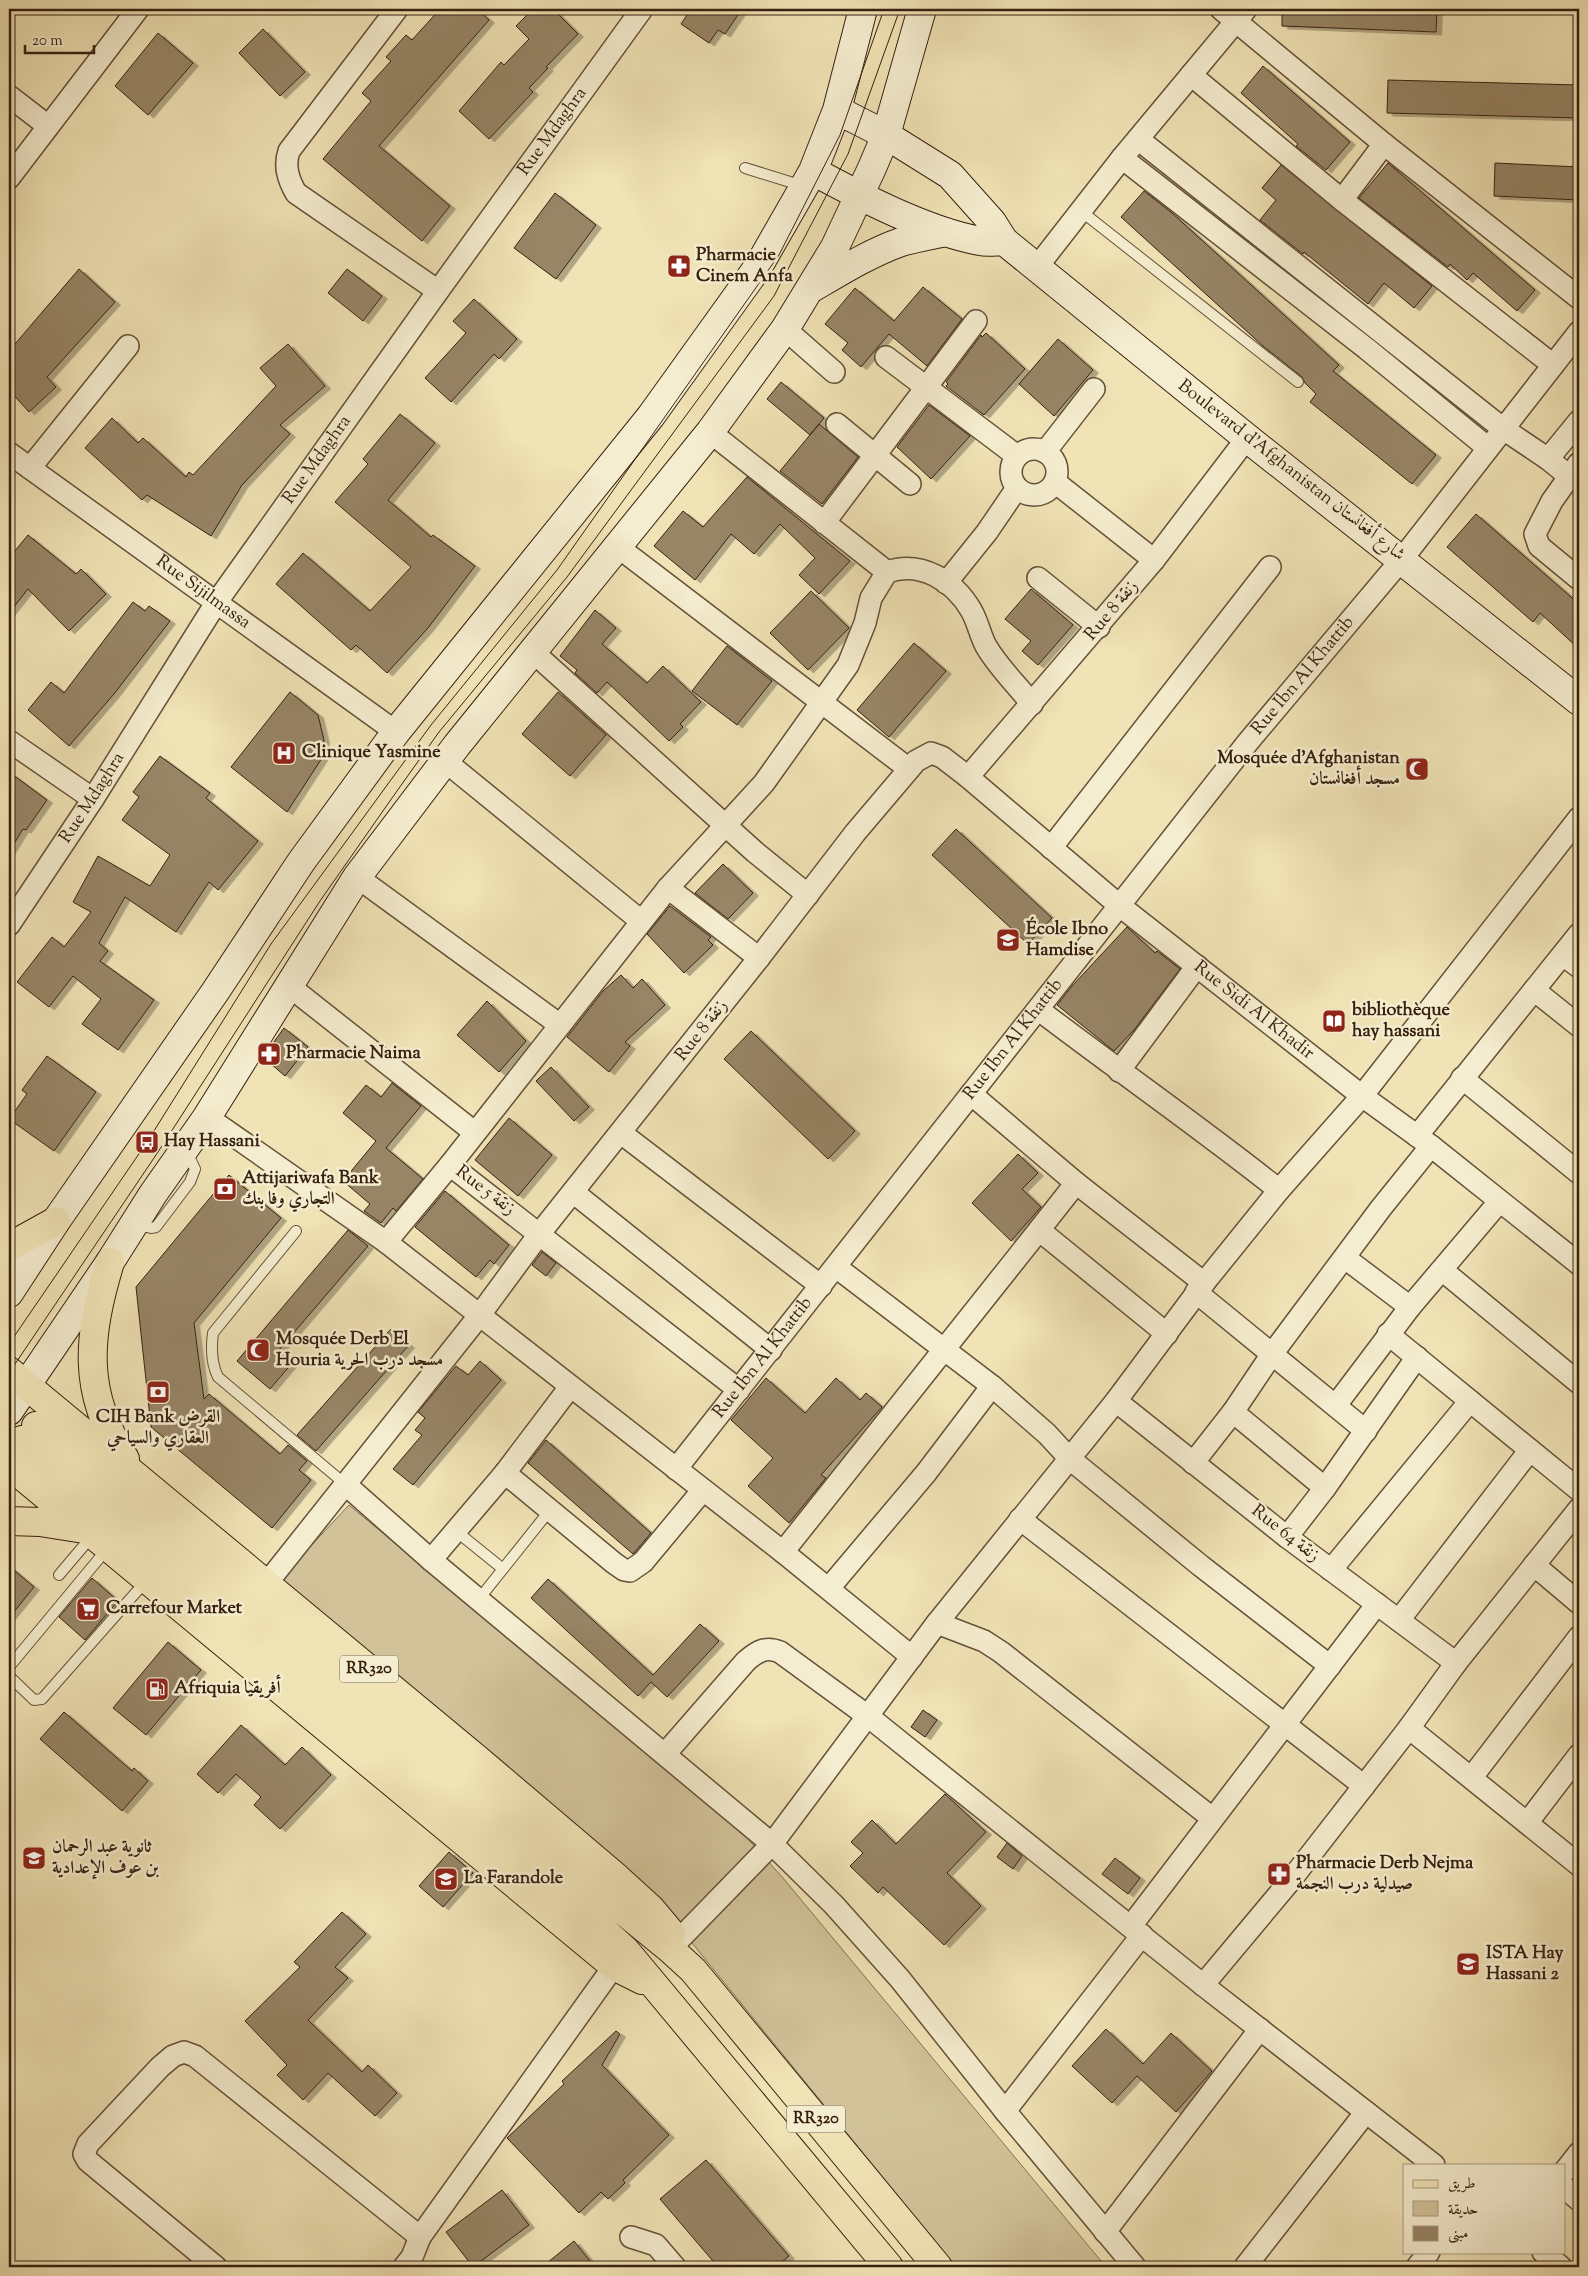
<svg xmlns="http://www.w3.org/2000/svg" width="1588" height="2276" font-family="'Sorts Mill Goudy',Amiri,serif">
<style>
.green{fill:#d1c299;stroke:#847154}
.building{fill:#978566;stroke:#372010;filter:url(#shadow)}
.lines{fill:none;stroke-linecap:round;stroke-linejoin:round}
.lane-casing{stroke:#655139;stroke-width:12}
.street-casing{stroke:#655139;stroke-width:24}
.secondary-casing{stroke:#372010;stroke-width:30}
.primary-casing{stroke:#372010;stroke-width:30}
.lane{stroke:#f5edcf;stroke-width:10}
.street{stroke:#f5edcf;stroke-width:21}
.secondary{stroke:#f5edcf;stroke-width:28}
.primary{stroke:#f0e3b5;stroke-width:28}
.tram{stroke:#372010;stroke-width:1}
.labels{text-anchor:middle;dominant-baseline:central;stroke-width:5;stroke-linejoin:round;paint-order:stroke}
.shield{fill:#f5edcf;stroke:#705e49;stroke-width:1}
.shield-label{font-size:16px;font-weight:bold;fill:#372010}
.street-label{font-size:18px;fill:#372010;stroke:#f5edcf}
.poi-label{font-size:18px;font-weight:bold;fill:#372010;stroke:#f5edcf;text-anchor:start}
</style>
<defs>
<filter id="shadow"><feDropShadow dx="5.5" dy="3" stdDeviation="0" flood-color="#0004"/></filter>
</defs>
<rect width="100%" height="100%" fill="#f0e3b5"/>
<filter id="stains"><feTurbulence type="fractalNoise" baseFrequency=".004" numOctaves="4"/><feColorMatrix values="0 0 0 0 .2 0 0 0 0 .09 0 0 0 0 .02 0 0 0 .5 -.17"/></filter>
<radialGradient id="worn" r=".72"><stop offset=".6" stop-color="#630" stop-opacity="0"/><stop offset="1" stop-color="#630" stop-opacity=".3"/></radialGradient>
<!-- green -->
<path class="green" d="M349,1505L737,1827L783,1878L1106,2267H956L670,1916L281,1578Z"/>
<!-- building -->
<path class="building" d="M440,9H477L489,20L379,146L450,206L422,241L323,159L371,101L362,93L391,61L386,57L406,35L412,40Z
M533,9H553L578,34L546,67L548,68L529,88L533,92L489,139L459,111L501,62L504,65L529,39L516,26Z
M691,9H742L725,34L718,30L709,43L681,24Z
M1282,9H1437L1436,32L1282,26Z
M263,29L305,72L280,96L239,53Z
M158,33L193,63L148,115L115,86Z
M1263,66L1350,142L1326,170L1296,146L1298,144L1241,93Z
M1388,80L1579,85V118L1387,113Z
M1388,163L1535,290L1517,311L1473,273L1467,280L1450,264L1448,267L1359,198Z
M1495,163L1579,167V200L1494,196Z
M1281,165L1432,286L1414,308L1384,283L1368,304L1304,252L1303,254L1260,220L1276,200L1262,188Z
M1144,191L1172,213L1339,365L1333,371L1436,455L1412,484L1310,402L1316,394L1305,383L1302,377L1263,346L1121,217Z
M555,193L596,225L556,279L514,248Z
M79,269L115,302L47,377L56,387L29,412L9,390V351Z
M347,269L382,296L363,321L328,293Z
M923,287L962,319L927,366L889,334L861,367L842,350L848,343L825,324L855,288L894,321Z
M474,299L517,339L499,359L494,354L451,402L425,378L466,333L453,321Z
M986,333L1025,369L984,415L946,386L948,384L946,382L981,335L982,337Z
M1058,339L1093,370L1054,416L1019,384Z
M288,344L325,386L280,425L290,434L242,485L211,536L147,495L142,500L85,448L112,418L138,443L143,438L186,477L189,472L193,475L276,386L260,368Z
M781,382L824,418L810,435L767,399Z
M929,405L970,436L931,479L897,447Z
M400,414L435,443L388,500L431,537L433,535L475,566L428,628L387,673L356,645L351,650L276,584L303,553L370,611L411,567L335,502L368,464L363,459Z
M819,424L858,457L822,504L780,471Z
M747,477L850,561L819,594L799,575L815,558L780,524L754,554L731,534L695,580L654,546L683,511L703,527Z
M1476,514L1579,604V649L1540,613L1533,622L1447,547Z
M28,535L76,574L81,569L106,594L69,631L28,589L9,613V558Z
M1031,589L1073,625L1038,665L1022,651L1031,641L1005,619Z
M811,591L849,628L808,670L770,633Z
M133,602L145,611L149,606L170,621L114,694L69,746L28,710L51,682L64,693Z
M595,610L616,628L602,644L647,683L663,666L701,702L680,724L683,727L669,741L607,682L597,693L575,673L577,670L560,656Z
M914,643L946,671L889,737L857,710Z
M727,646L772,681L737,725L692,691Z
M290,692L318,715L324,740L322,758L287,812L231,767Z
M558,692L606,735L570,776L522,734Z
M160,756L210,793L206,798L258,841L218,890L209,882L176,932L125,897L99,943L108,951L100,961L154,1000L118,1050L82,1024L101,999L73,976L49,1007L17,982L52,937L64,947L91,912L73,902L98,856L150,886L170,855L122,820L139,797L133,792Z
M9,772L47,800L26,830L23,829L9,852Z
M956,829L1052,918L1028,944L932,855Z
M723,864L753,893L728,919L695,893Z
M670,906L711,937L708,940L713,945L684,973L647,934Z
M1127,927L1155,953L1157,951L1180,969L1134,1030L1114,1051L1057,1005L1072,986Z
M621,975L633,988L642,979L665,1005L625,1042L630,1046L609,1072L567,1037L603,991Z
M487,1001L526,1041L499,1072L457,1035Z
M284,1028L308,1047L285,1076L263,1057Z
M751,1031L855,1131L828,1159L724,1059Z
M47,1056L96,1092L54,1151L9,1119L27,1094L22,1090Z
M551,1067L589,1107L574,1121L536,1081Z
M392,1083L421,1106L386,1148L423,1179L396,1211L393,1208L381,1223L364,1211L370,1204L343,1181L376,1141L343,1113L366,1085L381,1097Z
M509,1118L552,1155L518,1196L475,1160Z
M1018,1154L1038,1173L1022,1189L1041,1207L1011,1241L972,1203Z
M229,1175L281,1218L194,1323L204,1399L209,1394L280,1454L288,1445L307,1461L299,1470L311,1480L272,1528L151,1427L136,1287Z
M445,1191L509,1245L494,1264L490,1260L476,1277L415,1227Z
M348,1230L368,1246L279,1350L293,1362L270,1389L237,1361Z
M542,1252L556,1263L546,1276L532,1265Z
M391,1329L409,1345L316,1451L297,1435Z
M480,1361L501,1380L413,1485L393,1469L422,1435L415,1430L425,1418L418,1412L456,1366L468,1375Z
M766,1378L805,1413L836,1378L860,1400L866,1393L882,1407L821,1475L826,1478L789,1523L748,1486L773,1458L731,1420Z
M546,1440L651,1533L633,1554L528,1463Z
M9,1566L34,1587L9,1618Z
M92,1578L118,1601L85,1640L59,1617Z
M548,1579L653,1675L700,1624L719,1641L667,1697L651,1682L638,1696L531,1598Z
M168,1642L201,1670L146,1735L113,1708Z
M923,1710L937,1720L925,1737L911,1727Z
M64,1712L132,1771L134,1768L148,1781L122,1811L40,1739Z
M241,1725L285,1765L302,1747L331,1775L280,1829L254,1805L261,1797L236,1774L218,1793L197,1774Z
M945,1794L986,1832L947,1873L981,1906L944,1945L883,1887L878,1893L850,1866L863,1853L851,1842L872,1820L896,1844Z
M1007,1843L1022,1856L1013,1869L997,1857Z
M449,1852L473,1873L443,1907L419,1886Z
M1115,1858L1140,1878L1128,1894L1102,1874Z
M342,1912L366,1934L335,1967L348,1978L308,2020L362,2072L368,2065L397,2093L375,2116L328,2073L303,2100L277,2075L287,2065L245,2021L300,1967L294,1962Z
M1106,2029L1143,2064L1171,2033L1212,2071L1176,2112L1137,2076L1112,2103L1072,2066Z
M616,2031L620,2034L602,2065L669,2135L623,2180L625,2183L608,2199L601,2192L579,2213L507,2138L564,2084L562,2081Z
M706,2160L789,2256L776,2267H718L660,2199Z
M502,2190L529,2225L473,2267L446,2232Z
M574,2241L595,2267H542Z"/>
<g class="lines">
<!-- lane casing -->
<g class="lane-casing">
<path id="lane" d="M745,168L803,186
M1081,211L1298,382
M135,1224L151,1228L156,1227L190,1182L195,1169L186,1150
M296,1231L213,1333C211,1348 211,1363 218,1377L345,1484
M456,1531L503,1569
M59,1575L92,1536
M479,1599L550,1510
M9,1667L107,1549
M9,1676L34,1700L42,1699L146,1581"/>
</g>
<!-- street casing -->
<g class="street-casing">
<g id="street">
<path d="M397,9L289,151C284,166 288,179 296,193L438,291"/>
<path d="M1221,9L1384,144L1579,298"/>
<path d="M1191,75L1342,200L1553,365"/>
<path d="M9,96L48,126"/>
<path d="M1138,139L1502,428L1548,459L1569,476"/>
<path d="M1122,158L1367,349L1488,448"/>
<path d="M9,178L138,9"/>
<path d="M1342,200L1384,144"/>
<path d="M1037,267L1122,158L1246,9"/>
<path d="M785,329L834,372"/>
<path d="M886,357L1017,456"/>
<path d="M837,424L910,484"/>
<path d="M710,432L887,572"/>
<circle cx="1034" cy="472" r="23"/>
<path d="M1045,452L1094,389"/>
<path id="s1" d="M9,453L396,732"/>
<path d="M1548,459L1579,421"/>
<path d="M1579,463L1552,501L1535,534L1539,546L1579,579"/>
<path d="M30,468L128,346"/>
<path d="M1055,482L1154,560"/>
<path d="M824,523L976,321"/>
<path d="M618,547L909,769"/>
<path d="M1038,578L1099,627"/>
<path d="M946,583L987,532L1017,488"/>
<path d="M533,652L755,852L808,895"/>
<path d="M9,741L93,799"/>
<path d="M445,761L641,921"/>
<path d="M968,777L1154,560L1247,438"/>
<path d="M1051,848L1270,567"/>
<path d="M357,877L560,1025"/>
<path d="M668,888L759,958"/>
<path id="s2" d="M9,925L93,799L216,603L438,291L642,9"/>
<path d="M1563,955L1579,967"/>
<path d="M289,986L474,1132"/>
<path d="M1534,990L1579,1026"/>
<path d="M1039,1010C1119,1071 1201,1128 1279,1190"/>
<path d="M1119,1071L1197,966"/>
<path d="M1462,1078L1579,1173"/>
<path d="M971,1094L1076,1183L1204,1283"/>
<path d="M207,1117L386,1242L783,1552L912,1657"/>
<path d="M621,1133L821,1286"/>
<path d="M1417,1136L1579,934"/>
<path d="M450,1165L739,1390"/>
<path d="M573,1192L771,1350"/>
<path d="M1039,1230L1076,1183"/>
<path d="M386,1242L450,1165L668,888L764,783L848,665L865,623L871,598L887,572C921,560 954,581 971,610C978,622 980,635 986,646C998,667 1017,685 1032,704"/>
<path d="M1345,1258L1410,1307"/>
<path d="M836,1267L992,1386L1047,1434L1070,1459L1201,1566L1330,1666"/>
<path d="M1442,1270L1579,1383"/>
<path d="M1196,1292L1366,1431"/>
<path d="M1388,1334L1579,1490"/>
<path d="M1116,1401L1287,1537L1456,1663"/>
<path d="M1336,1405L1410,1307L1499,1202"/>
<path d="M1233,1412L1325,1488"/>
<path d="M1193,1463L1233,1412L1272,1354L1381,1208L1431,1146"/>
<path id="s3" d="M676,1469L1248,742L1402,559L1579,332"/>
<path d="M505,1473L614,1563L624,1570L630,1571L643,1562L703,1490"/>
<path d="M345,1484L431,1560L772,1844L834,1905L900,1979L1005,2111L1135,2267"/>
<path d="M1020,1519L1364,1786"/>
<path d="M1287,1537L1325,1488L1417,1357"/>
<path d="M783,1552L1039,1230L1167,1334"/>
<path d="M431,1560L505,1473L570,1387"/>
<path d="M1534,1565L1579,1603"/>
<path d="M1331,1570L1470,1401"/>
<path id="s4" d="M267,1583L479,1316L540,1233L759,958L855,833L916,761L931,753L942,757L968,777L1120,906L1362,1096L1431,1146L1579,1264"/>
<path d="M829,1588L926,1473L992,1386"/>
<path d="M1399,1620L1530,1450"/>
<path d="M937,1623L984,1641L1001,1652L1212,1818"/>
<path d="M1409,1728L1579,1865"/>
<path d="M665,1754L746,1661C758,1651 766,1646 780,1652L869,1717L1203,1985L1434,2165"/>
<path d="M1472,1777L1579,1637"/>
<path d="M1527,1823L1579,1755"/>
<path d="M1131,1926L1377,1604"/>
<path d="M670,1949L772,1844L937,1623L1116,1401L1204,1283L1279,1190L1362,1096L1579,818"/>
<path d="M1203,1985L1290,1881L1409,1728L1456,1663L1579,1509"/>
<path d="M1005,2111L1142,1935"/>
<path d="M1564,2172L1579,2153"/>
<path d="M1564,2187L1579,2200"/>
<path d="M1105,2232L1260,2029"/>
<path d="M631,2237L656,2245L675,2267"/>
<path d="M1543,2252L1561,2267"/>
<path d="M216,2267L88,2161L84,2154L88,2144L160,2067L173,2056L184,2052L195,2056L420,2237"/>
<path d="M404,2267L412,2257L420,2237L614,1966"/>
<path d="M1245,2267L1366,2112"/>
<path d="M1417,2267L1429,2252"/>
</g>
</g>
<!-- secondary casing -->
<g class="secondary-casing">
<path id="secondary" d="M837,110L886,135L950,175L992,222L1004,241L1247,438L1579,701
M813,171C861,197 926,231 980,241C988,243 996,241 1004,241
M812,288C841,271 870,253 901,242C916,238 932,235 946,232
M9,1293L56,1221L215,992L301,862L396,732L651,416L758,267L813,171L837,110L863,9
M9,1411L110,1262L153,1194L207,1117L357,877L457,745L710,432L785,329L835,247L872,168L886,135L922,9"/>
</g>
<!-- primary casing -->
<g class="primary-casing">
<path id="primary" d="M9,1247L56,1221
M110,1262C88,1336 81,1391 125,1459
M9,1371L477,1759L617,1878L650,1908L671,1933
M36,1426L271,1623L670,1949L693,1970L938,2267
M22,1440L528,1862L625,1950L889,2267
M9,1465L614,1966L642,1980
M9,1521L40,1522L84,1529"/>
</g>
<!-- lane -->
<use href="#lane" class="lane"/>
<!-- street -->
<use href="#street" class="street"/>
<!-- secondary -->
<use href="#secondary" class="secondary"/>
<!-- primary -->
<use href="#primary" class="primary"/>
<!-- tram -->
<path class="tram" d="M9,1344L147,1142L271,944L431,725L557,570L779,255L840,135L884,9
M9,1373L158,1152L320,901L392,798L439,732L567,577L774,296L848,154L900,9"/>
</g>
<!-- icons -->
<defs>
<g id="pharmacy-square" transform="scale(1.25)"><rect x="-9" y="-9" width="18" height="18" rx="4" fill="#8f2418" stroke="#f5edcf"/><path d="M-2-6h4v4h4v4h-4v4h-4v-4h-4v-4h4Z" fill="#fff"/></g>
<g id="hospital-square" transform="scale(1.25)"><rect x="-9" y="-9" width="18" height="18" rx="4" fill="#8f2418" stroke="#f5edcf"/><path d="M-5-5h3v3.5h4V-5h3V5h-3V1.5h-4V5h-3Z" fill="#fff"/></g>
<g id="mosque-square" transform="scale(1.25)"><rect x="-9" y="-9" width="18" height="18" rx="4" fill="#8f2418" stroke="#f5edcf"/><path d="M3.5-4.9A6 6 0 1 0 3.5 4.9A5 5 0 1 1 3.5-4.9Z" fill="#fff"/></g>
<g id="school-square" transform="scale(1.25)"><rect x="-9" y="-9" width="18" height="18" rx="4" fill="#8f2418" stroke="#f5edcf"/><path d="M0-5L7-2L0 1L-7-2ZM-4 1L0 2.5L4 1V4Q0 6-4 4Z" fill="#fff"/></g>
<g id="library-square" transform="scale(1.25)"><rect x="-9" y="-9" width="18" height="18" rx="4" fill="#8f2418" stroke="#f5edcf"/><path d="M-6-4Q-3-5.5-.7-3.5V5Q-3 3-6 4ZM6-4Q3-5.5 .7-3.5V5Q3 3 6 4Z" fill="#fff"/></g>
<g id="bus-square" transform="scale(1.25)"><rect x="-9" y="-9" width="18" height="18" rx="4" fill="#8f2418" stroke="#f5edcf"/><path d="M-5-6H5V4H4V6H2V4H-2V6H-4V4H-5ZM-3.5-4V0h7V-4ZM-3.5 1.2v1.5H-2V1.2ZM2 1.2v1.5H3.5V1.2Z" fill="#fff"/></g>
<g id="bank-square" transform="scale(1.25)"><rect x="-9" y="-9" width="18" height="18" rx="4" fill="#8f2418" stroke="#f5edcf"/><path d="M-6-4H6V4H-6ZM0-2.3a2.3 2.3 0 1 0 0 4.6a2.3 2.3 0 1 0 0-4.6Z" fill="#fff"/></g>
<g id="supermarket-square" transform="scale(1.25)"><rect x="-9" y="-9" width="18" height="18" rx="4" fill="#8f2418" stroke="#f5edcf"/><path d="M-6-5.5h2.5l.6 2H6L4.5 2H-2.5L-4.4-4H-6ZM-1.5 3.2a1.3 1.3 0 1 0 .1 0ZM3 3.2a1.3 1.3 0 1 0 .1 0Z" fill="#fff"/></g>
<g id="fuel-square" transform="scale(1.25)"><rect x="-9" y="-9" width="18" height="18" rx="4" fill="#8f2418" stroke="#f5edcf"/><path d="M-5.5-6h7V0h2V4h1.3V-2.5L3-4.5l.8-.8L6-3V5H2.5V1h-1V6h-7ZM-4.2-4.7v3.2H.2V-4.7Z" fill="#fff"/></g>
</defs>
<g fill-rule="evenodd">
<use href="#pharmacy-square" x="679" y="266"/>
<use href="#hospital-square" x="284" y="753"/>
<use href="#mosque-square" x="1417" y="769"/>
<use href="#school-square" x="1008" y="940"/>
<use href="#library-square" x="1334" y="1021"/>
<use href="#pharmacy-square" x="269" y="1054"/>
<use href="#bus-square" x="147" y="1142"/>
<use href="#bank-square" x="225" y="1189"/>
<use href="#mosque-square" x="258" y="1350"/>
<use href="#bank-square" x="158" y="1392"/>
<use href="#supermarket-square" x="88" y="1609"/>
<use href="#fuel-square" x="157" y="1689"/>
<use href="#school-square" x="34" y="1858"/>
<use href="#pharmacy-square" x="1279" y="1874"/>
<use href="#school-square" x="446" y="1879"/>
<use href="#school-square" x="1468" y="1964"/>
</g>
<g class="labels">
<!-- shield labels -->
<g class="shield">
<rect x="340" y="1655.5" width="58" height="27" rx="4"/>
<rect x="787" y="2105.5" width="58" height="27" rx="4"/>
</g>
<g class="shield-label">
<text x="369" y="1669">RR320</text>
<text x="816" y="2119">RR320</text>
</g>
<!-- street labels -->
<g class="street-label">
<text stroke="none"><textPath href="#s2" startOffset="962">Rue Mdaghra</textPath></text>
<text stroke="none"><textPath href="#s2" startOffset="558">Rue Mdaghra</textPath></text>
<text transform="translate(1291 471) rotate(38)">Boulevard d'Afghanistan شارع أفغانستان</text>
<text stroke="none"><textPath href="#s1" startOffset="239">Rue Sijilmassa</textPath></text>
<text transform="translate(1112 611) rotate(-50)">Rue 8 زنقة</text>
<text stroke="none"><textPath href="#s3" startOffset="1011">Rue Ibn Al Khattib</textPath></text>
<text stroke="none"><textPath href="#s2" startOffset="152">Rue Mdaghra</textPath></text>
<text stroke="none"><textPath href="#s4" startOffset="1478">Rue Sidi Al Khadir</textPath></text>
<text transform="translate(702 1031) rotate(-52)">Rue 8 زنقة</text>
<text stroke="none"><textPath href="#s3" startOffset="546">Rue Ibn Al Khattib</textPath></text>
<text transform="translate(485 1191) rotate(37)">Rue 5 زنقة</text>
<text stroke="none"><textPath href="#s3" startOffset="141">Rue Ibn Al Khattib</textPath></text>
<text transform="translate(1285 1534) rotate(38)">Rue 64 زنقة</text>
</g>
<!-- poi labels -->
<g class="poi-label">
<text x="696" y="256">Pharmacie<tspan x="696" dy="21">Cinem Anfa</tspan></text>
<text x="302" y="753">Clinique Yasmine</text>
<text x="1400" y="759" text-anchor="end">Mosquée d'Afghanistan<tspan x="1400" dy="21">مسجد أفغانستان</tspan></text>
<text x="1026" y="930">École Ibno<tspan x="1026" dy="21">Hamdise</tspan></text>
<text x="1352" y="1011">bibliothèque<tspan x="1352" dy="21">hay hassani</tspan></text>
<text x="286" y="1054">Pharmacie Naima</text>
<text x="164" y="1142">Hay Hassani</text>
<text x="242" y="1179">Attijariwafa Bank<tspan x="242" dy="21">التجاري وفا بنك</tspan></text>
<text x="276" y="1340">Mosquée Derb El<tspan x="276" dy="21">Houria مسجد درب الحرية</tspan></text>
<text x="158" y="1418" text-anchor="middle">CIH Bank القرض<tspan x="158" dy="21">العقاري والسياحي</tspan></text>
<text x="106" y="1609">Carrefour Market</text>
<text x="174" y="1689">Afriquia أفريقيا</text>
<text x="52" y="1848">ثانوية عبد الرحمان<tspan x="52" dy="21">بن عوف الإعدادية</tspan></text>
<text x="1296" y="1864">Pharmacie Derb Nejma<tspan x="1296" dy="21">صيدلية درب النجمة</tspan></text>
<text x="464" y="1879">La Farandole</text>
<text x="1486" y="1954">ISTA Hay<tspan x="1486" dy="21">Hassani 2</tspan></text>
</g>
</g>
<!-- margin -->
<rect width="1588" height="2276" fill="none" stroke="#f0e3b5" stroke-width="30"/>
<rect x="10" y="10" width="1568" height="2256" fill="none" stroke="#372010" stroke-width="2.5"/>
<rect x="15" y="15" width="1558" height="2246" fill="none" stroke="#372010"/>
<!-- legend -->
<rect x="1403" y="2164" width="162" height="90" fill="#f5edcf" stroke="#a99b83"/>
<rect x="1413" y="2180" width="25" height="8" fill="#f0e3b5" stroke="#a99b83"/>
<text x="1448" y="2188" font-size="15" fill="#372010">طريق</text>
<rect x="1413" y="2201" width="25" height="15" fill="#d1c299" stroke="#a99b83"/>
<text x="1448" y="2214" font-size="15" fill="#372010">حديقة</text>
<rect x="1413" y="2226" width="25" height="15" fill="#978566" stroke="#a99b83"/>
<text x="1448" y="2238" font-size="15" fill="#372010">مبنى</text>
<!-- scale -->
<path d="M25 45v8h69v-8" fill="none" stroke="#372010" stroke-width="2.5"/>
<text x="32" y="45" font-size="15" fill="#372010" stroke="#f5edcf" stroke-width="4" paint-order="stroke">20 m</text>
<rect width="100%" height="100%" filter="url(#stains)"/>
<rect width="100%" height="100%" fill="url(#worn)"/>
</svg>
